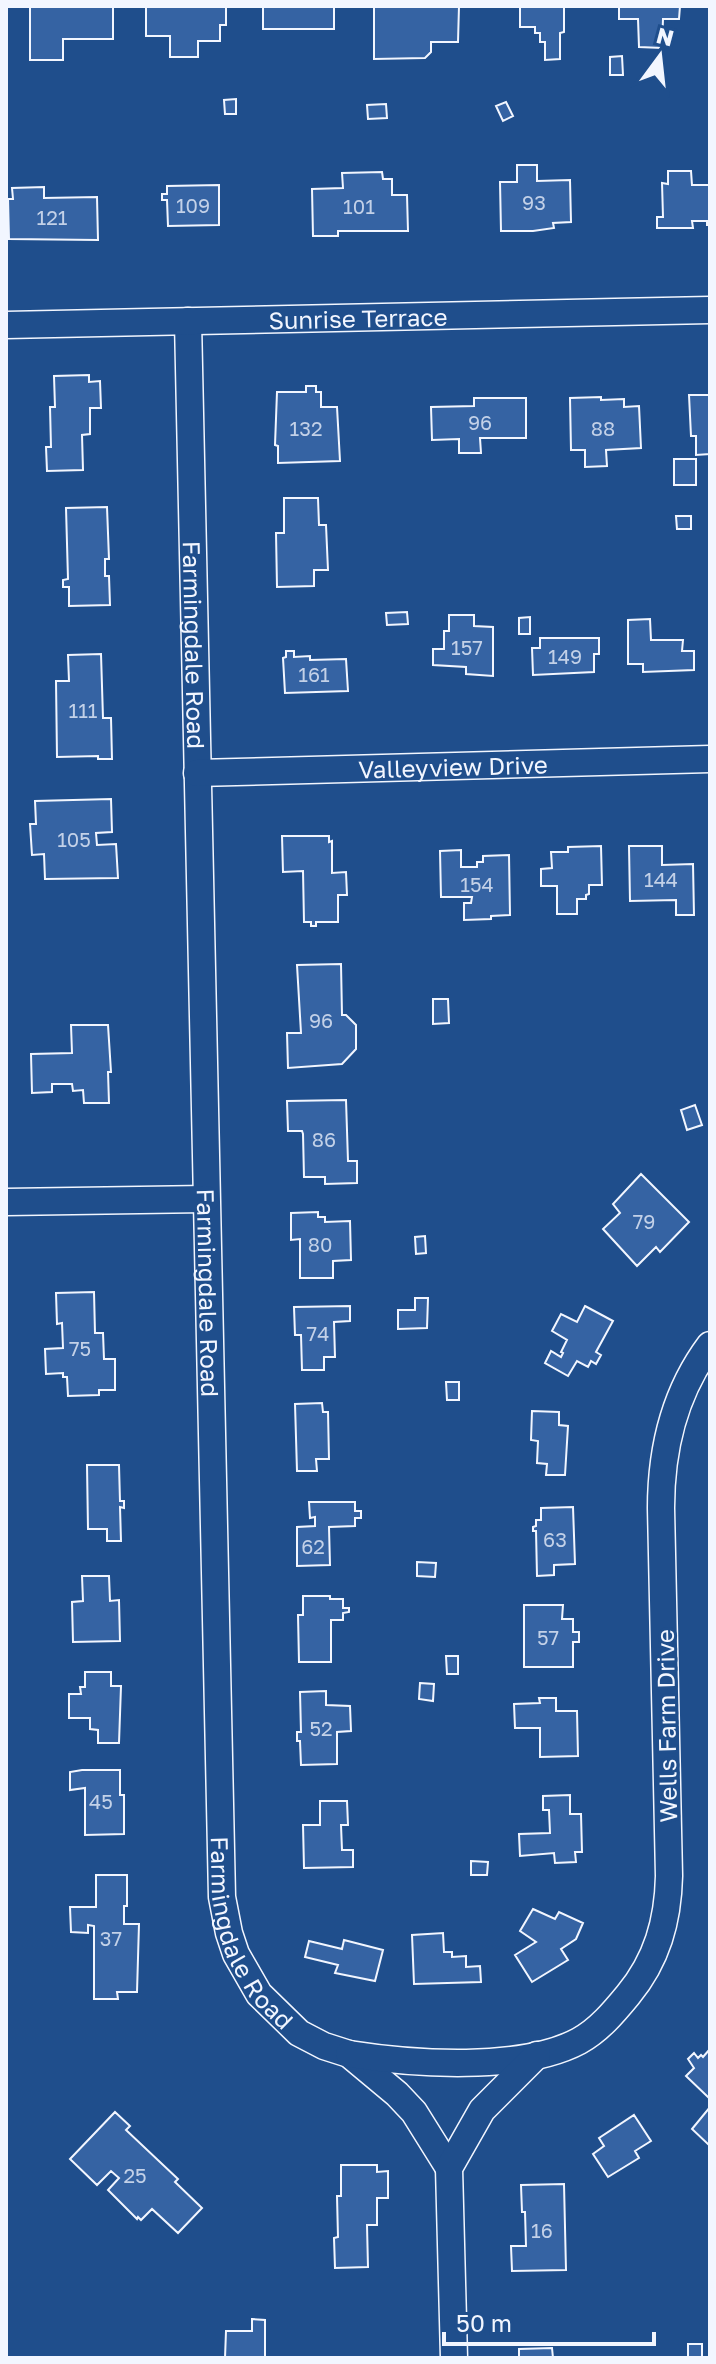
<svg xmlns="http://www.w3.org/2000/svg" width="716" height="2364" font-family="'Golos Text',sans-serif">
<style>
.building{fill:#3563a3;stroke:#f2f6ff;stroke-width:2}
.lines{fill:none;stroke-linecap:round;stroke-linejoin:round}
.minor-casing{stroke:#f2f6ff;stroke-width:29}
.minor{stroke:#1f4e8c;stroke-width:26}
.labels{text-anchor:middle;dominant-baseline:central;stroke-width:6;stroke-linejoin:round;paint-order:stroke}
.number-label{font-size:20px;fill:#c3d1e8}
.street-label{font-size:24px;fill:#f2f6ff;stroke:#1f4e8c}
</style>
<rect width="100%" height="100%" fill="#1f4e8c"/>
<!-- building -->
<path class="building" d="M30,6H113V39H63V60H30Z
M146,6H226V25H220V41H198V57H170V36H146Z
M263,6H334V29H263Z
M374,6H459L458,42H431V52L425,58L374,59Z
M520,6H564V32L560,33V59L545,60V42H540V33H535V27H520Z
M619,6H680L679,19H663L662,48L639,47L638,19H619Z
M622,56L623,75H610V57Z
M236,99V114H225L224,100Z
M506,102L513,116L503,121L496,106Z
M386,104L387,118L368,119L367,105Z
M517,165H537V181L570,180L571,222L553,223L554,228L533,231H501L500,182H517Z
M668,171H691L692,185H710V225H707V221H692L693,228H657V217H663L662,183L668,184Z
M382,172L383,179H392V195H407L408,231H338V236H313L312,189L343,188L342,173Z
M219,185V225L168,226L167,200H162V194H167V186Z
M44,187V198L97,197L98,240L9,239L8,199H13L12,188Z
M89,375V382L100,381L101,408H90V434L82,435L83,470L47,471L46,447H51L50,407H55L54,376Z
M306,386H316V392H321V407H337L340,461L278,463V446L275,445L277,392H306Z
M689,395H710V454L696,455V436H691Z
M601,397V400L624,399V407L639,406L641,448L606,450L607,466L585,467V450H571L570,398Z
M474,398H526V438H480L481,453H459V439L432,440L431,407L474,406Z
M674,459H696V485H674Z
M284,498H318L319,525H326L328,570H314V586L277,587L276,533H284Z
M107,507L109,559H105V576H109L110,605L69,606V587H63V580L68,579L66,508Z
M676,516H691V529H677Z
M407,612L408,624L387,625L386,613Z
M449,615H474V626L493,627V676L466,674V667L433,665V649H444V631H449Z
M530,617V634H519V618Z
M650,619L651,640H683L682,651H694V670L643,672V664H628V620Z
M540,638H599V654H594V672L533,675L532,648H540Z
M286,651H294V657L310,656V660L346,659L348,691L285,693L283,658L286,657Z
M101,654L103,718H111L112,759H98V756L57,757L56,681H69L68,655Z
M111,799L112,832L96,833L97,845L116,844L118,878L45,879L44,854L32,855L30,824H36L35,801Z
M282,836H329V842L332,841V873L346,872L347,895H338V922H316V926H311V922H304L303,871L283,872Z
M601,846L602,885H589V894L586,895V899H577V914H557V886H541V869L552,868L551,852H568V847Z
M629,846H662V865L693,864L694,915H676V900L630,901Z
M461,850V867H477V862H483V856L509,855L510,915L491,916V919L464,920V903H471L472,897H441L440,851Z
M341,964L342,1015H346L356,1025V1049L342,1064L288,1068L287,1033H301L297,965Z
M433,999H448L449,1023L433,1024Z
M71,1025H108L111,1072H108L109,1103H84L83,1090L73,1091L72,1084H52V1092L32,1093L31,1054L72,1053Z
M346,1100L348,1161H357V1183L325,1184V1177H304L303,1134L302,1131H288L287,1101Z
M695,1105L702,1125L687,1130L681,1110Z
M641,1174L689,1222L660,1252L656,1247L637,1266L603,1229L620,1213L613,1204Z
M318,1212V1217H325V1222L350,1221L351,1260L333,1261V1278H300V1239L291,1240V1213Z
M425,1236L426,1253L416,1254L415,1237Z
M94,1292L95,1333H103L104,1359H115V1390H99V1395L68,1396L67,1377H63V1373L46,1374L45,1349L63,1348L62,1323L57,1324L56,1293Z
M415,1298H428L427,1328L398,1329V1310H415Z
M350,1306V1321L334,1322L335,1357H324V1370H302L301,1335H295L294,1307Z
M585,1306L613,1321L596,1352L601,1355L596,1364L591,1361L588,1367L577,1361L568,1376L545,1363L551,1351L561,1357L563,1353L561,1352L567,1340L552,1331L561,1314L577,1322Z
M446,1382H459V1400H447Z
M322,1403L323,1412H328L329,1459H316L317,1471H297L295,1404Z
M532,1411L559,1412V1425L568,1426L565,1475H546L547,1464L537,1463L538,1441L531,1440Z
M87,1465H119L120,1501H124V1508L120,1507L121,1541H107V1529H88Z
M309,1502H355V1511H361V1518H355V1526L329,1527L330,1565L297,1566V1527L315,1526V1517L310,1518Z
M573,1507L575,1564L554,1565V1575L537,1576L536,1531H533V1527L536,1526V1520H541V1508Z
M417,1562L436,1563L435,1577L417,1576Z
M82,1576H109L110,1601L119,1600L120,1641L73,1642L72,1602L83,1601Z
M303,1596H330V1599H343V1608H349V1612L343,1613V1620H331V1662H299L298,1615H303Z
M524,1605H563L562,1619H573V1632H579V1642H573V1667H524Z
M446,1656H458V1674H447Z
M85,1672H111V1686H121L119,1743H98V1730L90,1729V1718H69V1694H81L80,1687H85Z
M420,1683L434,1684L433,1701L419,1699Z
M326,1691V1705L350,1706L351,1731L337,1732V1764L301,1765L300,1741H297V1732H301L300,1692Z
M539,1698H556V1711H577L578,1756L540,1757V1728H515L514,1704L540,1703Z
M82,1770H120V1795H124V1834L85,1835V1788L70,1790V1772Z
M570,1795V1814H581L582,1852H575L576,1862L555,1863L554,1853L520,1856L519,1834L550,1833L549,1810H543V1796Z
M320,1801H347L348,1825H341L342,1850H353V1867L304,1868L303,1825H320Z
M471,1861L488,1862L487,1875H471Z
M96,1875H127V1906H124V1924H139L137,1992H117L118,1999H94V1926L88,1925V1933L71,1932L70,1907H96Z
M533,1909L555,1919L559,1912L583,1923L576,1939L561,1949L568,1960L532,1982L515,1955L536,1942L520,1931Z
M443,1933L444,1952H452V1957L466,1956V1967L480,1966L481,1982L414,1984L412,1935Z
M344,1940L383,1950L375,1981L335,1973L338,1965L305,1957L309,1941L342,1949Z
M710,2049V2098H709L686,2076L694,2068L688,2059L694,2053L698,2058L701,2055L703,2057Z
M710,2107V2146L692,2129Z
M115,2112L130,2126L126,2130L178,2179L175,2182L202,2208L178,2233L152,2209L141,2220L138,2217L137,2219L108,2190L119,2178L111,2171L97,2185L70,2159Z
M634,2115L651,2141L635,2151L639,2158L608,2177L593,2154L604,2146L599,2138Z
M341,2165H377V2172L388,2171V2198H377V2225H367L368,2267L335,2268L334,2238L338,2237L337,2196H341Z
M564,2184L566,2270L512,2271L511,2246H526L525,2212H522L521,2185Z
M252,2319L265,2320V2358H225L226,2331H252Z
M688,2344H702V2358H688Z
M552,2348L553,2358H519V2349Z"/>
<g class="lines">
<!-- minor casing -->
<g class="minor-casing">
<g id="minor">
<path id="s1" d="M188,321L222,1897L229,1933L236,1954L259,1994L299,2033L324,2046L349,2054L397,2094L414,2112L449,2168"/>
<path id="s2" d="M6,325L710,310"/>
<path id="s3" d="M197,773L710,759"/>
<path d="M6,1202L206,1199"/>
<path d="M349,2054C413,2064 521,2072 579,2041C599,2030 614,2012 628,1995C657,1960 668,1921 669,1876L661,1508C661,1448 674,1393 710,1345"/>
<path d="M454,2358L449,2168L482,2110L537,2055"/>
</g>
</g>
<!-- minor -->
<use href="#minor" class="minor"/>
</g>
<g class="labels">
<!-- number labels -->
<g class="number-label">
<text x="534" y="202">93</text>
<text x="193" y="205">109</text>
<text x="359" y="206">101</text>
<text x="52" y="217">121</text>
<text x="480" y="422">96</text>
<text x="306" y="428">132</text>
<text x="603" y="428">88</text>
<text x="467" y="647">157</text>
<text x="565" y="656">149</text>
<text x="314" y="674">161</text>
<text x="83" y="710">111</text>
<text x="74" y="839">105</text>
<text x="661" y="879">144</text>
<text x="477" y="884">154</text>
<text x="321" y="1020">96</text>
<text x="324" y="1139">86</text>
<text x="644" y="1221">79</text>
<text x="320" y="1244">80</text>
<text x="318" y="1333">74</text>
<text x="80" y="1348">75</text>
<text x="555" y="1539">63</text>
<text x="313" y="1546">62</text>
<text x="548" y="1637">57</text>
<text x="321" y="1728">52</text>
<text x="101" y="1801">45</text>
<text x="111" y="1938">37</text>
<text x="135" y="2175">25</text>
<text x="542" y="2230">16</text>
</g>
<!-- street labels -->
<g class="street-label">
<text stroke="none"><textPath href="#s2" startOffset="352">Sunrise Terrace</textPath></text>
<text stroke="none"><textPath href="#s1" startOffset="324">Farmingdale Road</textPath></text>
<text stroke="none"><textPath href="#s3" startOffset="256">Valleyview Drive</textPath></text>
<text stroke="none"><textPath href="#s1" startOffset="972">Farmingdale Road</textPath></text>
<text transform="translate(666 1726) rotate(-91)">Wells Farm Drive</text>
<text stroke="none"><textPath href="#s1" startOffset="1620">Farmingdale Road</textPath></text>
</g>
</g>
<!-- border -->
<rect width="716" height="2364" fill="none" stroke="#f2f6ff" stroke-width="16"/>
<!-- north arrow -->
<g transform="translate(660 56) rotate(15)" stroke="#1f4e8c" stroke-width="6" paint-order="stroke">
<path d="M0-6L14 30L0 20L-14 30Z" fill="#f2f6ff"/>
<text y="-12" font-size="22" font-weight="bold" text-anchor="middle" fill="#f2f6ff">N</text>
</g>
<!-- scale -->
<path d="M444 2332v12h210v-12" fill="none" stroke="#f2f6ff" stroke-width="4"/>
<text x="456" y="2332" font-size="24" fill="#f2f6ff" stroke="#1f4e8c" stroke-width="6" paint-order="stroke">50 m</text>
</svg>
